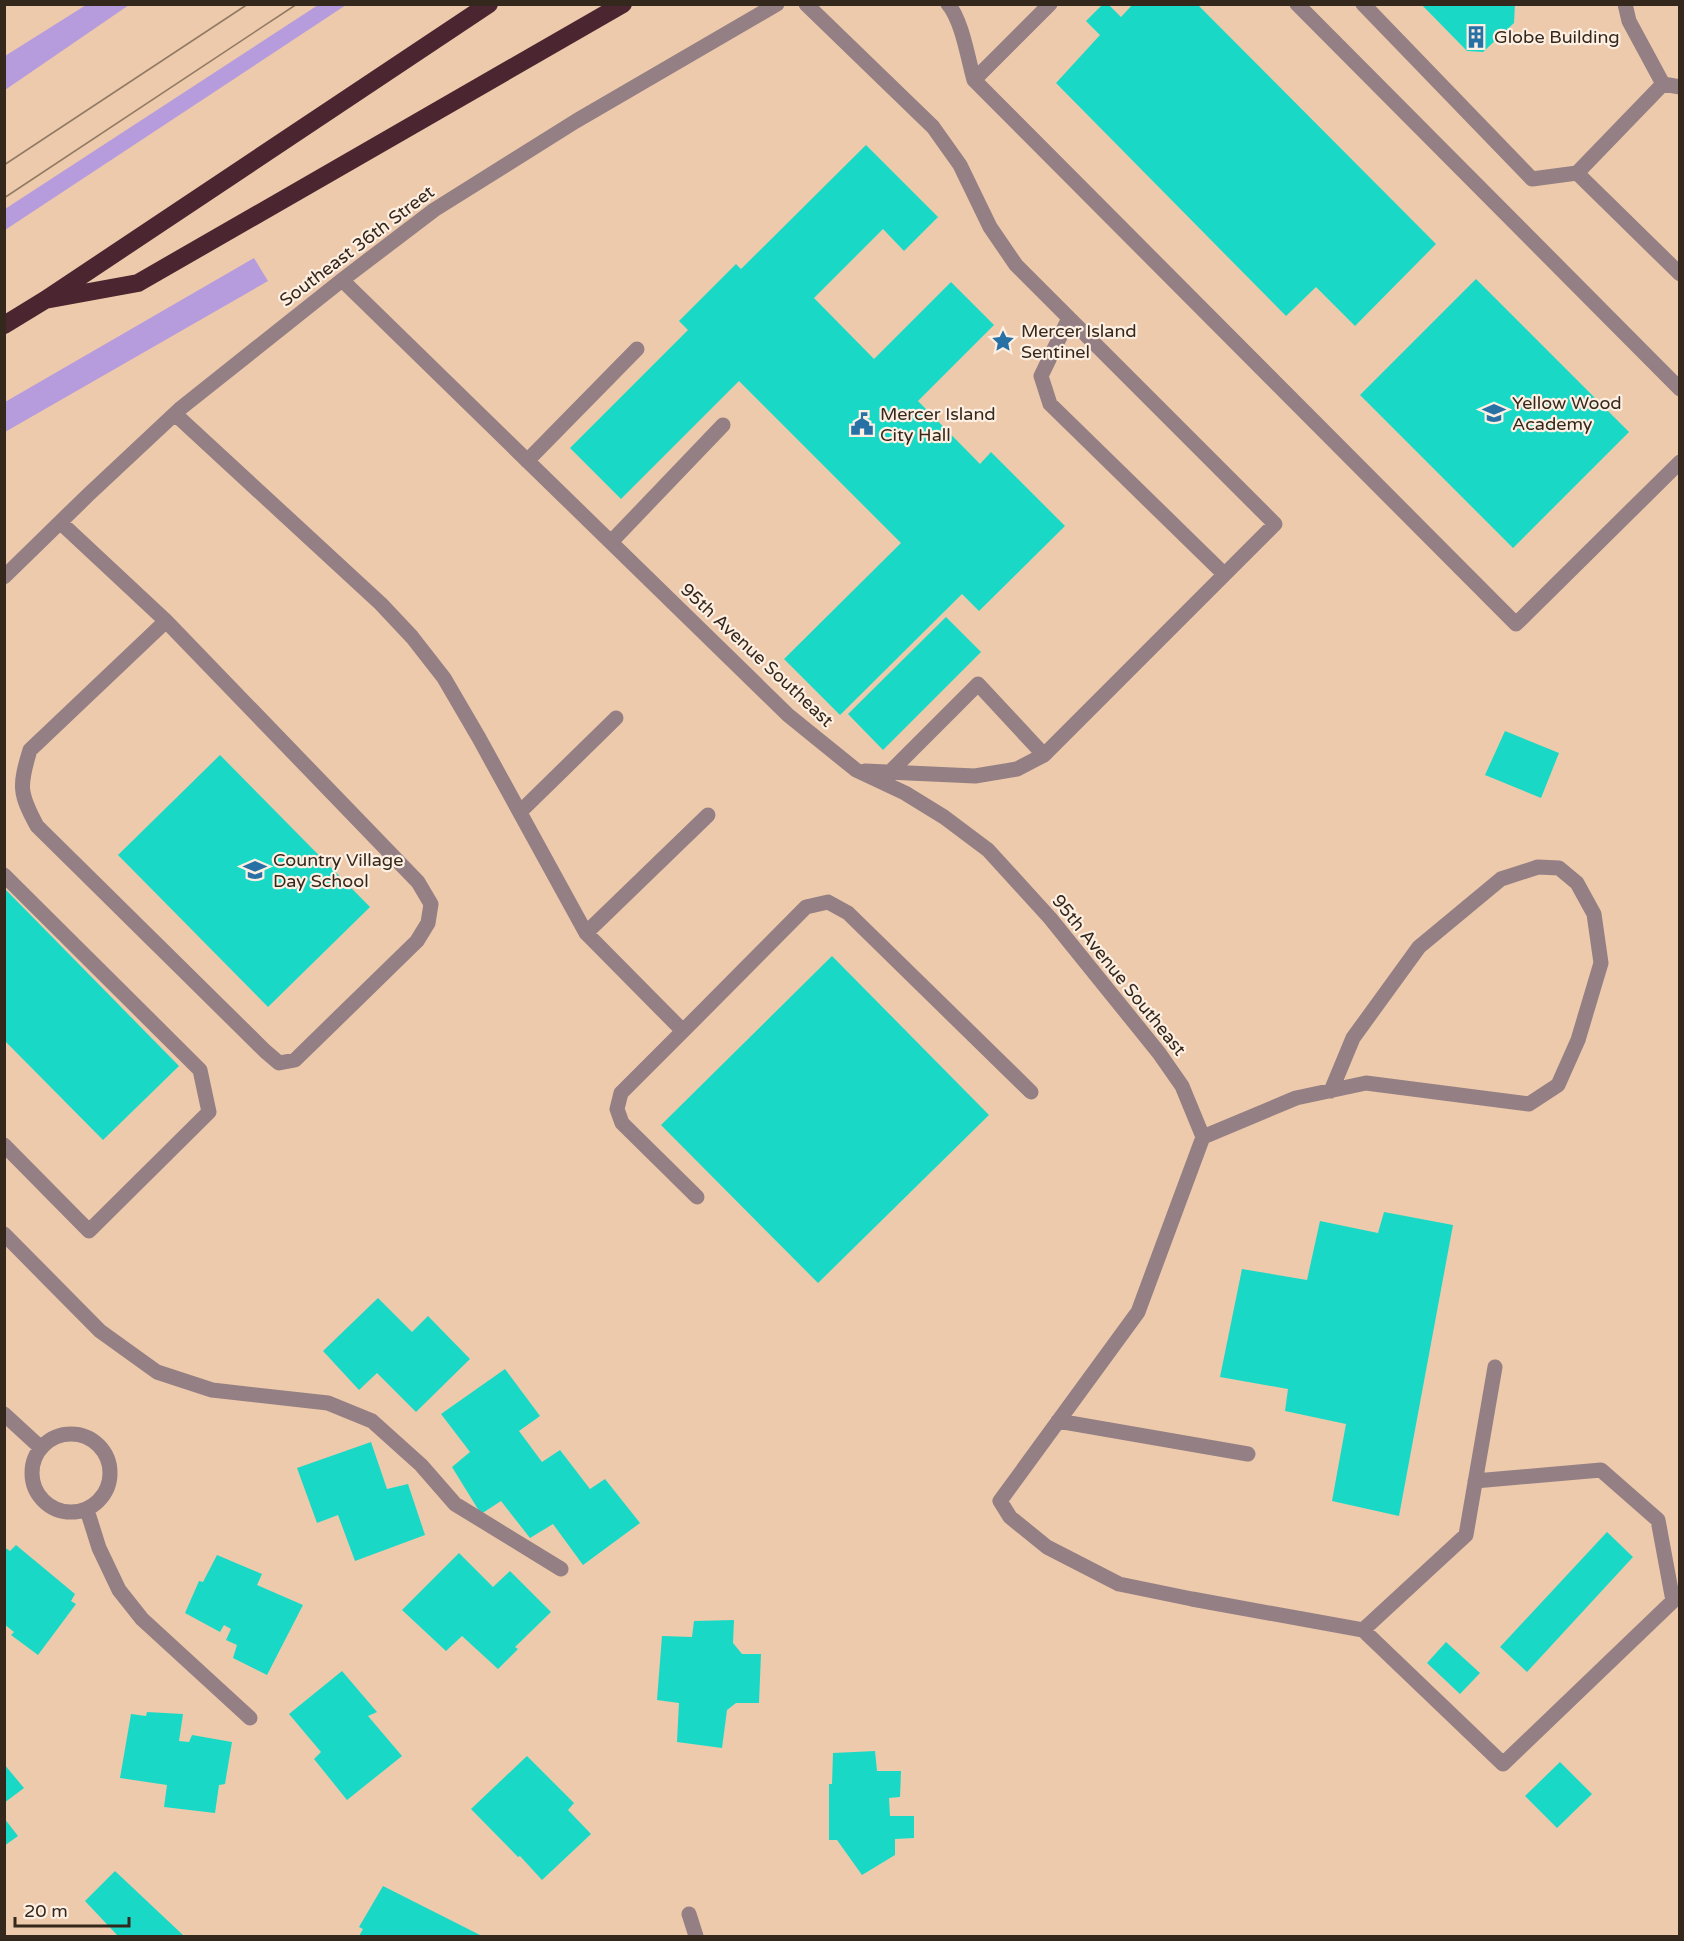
<svg xmlns="http://www.w3.org/2000/svg" width="1684" height="1941" font-family="'Varela Round',sans-serif">
<style>
.green{fill:#b79cdd}
.building{fill:#19d9c6}
.lines{fill:none;stroke-linecap:round;stroke-linejoin:round}
.minor{stroke:#947f84;stroke-width:15}
.highway{stroke:#4b2530;stroke-width:18}
.tram{stroke:#927a64;stroke-width:1.5}
.labels{text-anchor:middle;dominant-baseline:central;stroke-width:4.5;stroke-linejoin:round;paint-order:stroke}
.poi-label{font-size:18px;fill:#34271b;stroke:#feefe3;text-anchor:start}
.street-label{font-size:18px;fill:#34271b;stroke:#feefe3}
</style>
<rect width="100%" height="100%" fill="#edcaab"/>
<!-- green -->
<path class="green" d="M86,5H129L5,90V56Z
M318,5H346L5,230V209Z
M254,258L268,281L5,432V402Z"/>
<!-- building -->
<path class="building" d="M1103,4H1108L1121,17L1133,4H1197L1436,244L1355,326L1316,287L1286,316L1056,83L1100,35L1086,21Z
M1421,4H1515L1514,23L1483,52L1467,51Z
M866,145L938,217L904,251L883,229L814,298L874,359L951,282L994,325L918,401L980,464L991,452L1065,526L979,611L962,594L840,715L784,659L901,543L739,381L621,499L570,448L688,330L679,321L736,264L741,269Z
M1476,279L1629,432L1513,548L1360,395Z
M946,617L981,652L883,750L848,714Z
M1505,731L1559,753L1541,798L1485,775Z
M220,755L370,907L268,1007L118,855Z
M4,888L179,1066L103,1140L4,1040Z
M832,956L989,1115L818,1283L661,1125Z
M1384,1212L1453,1225L1399,1516L1332,1501L1346,1424L1285,1411L1288,1389L1220,1377L1242,1269L1307,1280L1320,1221L1378,1233Z
M378,1298L412,1332L428,1316L470,1359L416,1412L377,1373L359,1390L323,1351Z
M505,1369L540,1416L519,1431L542,1462L560,1450L590,1489L605,1479L640,1523L583,1565L553,1524L530,1538L501,1501L481,1514L452,1467L470,1452L441,1414Z
M371,1442L387,1489L408,1484L425,1535L355,1561L338,1515L317,1523L297,1468Z
M1607,1532L1633,1557L1527,1672L1500,1647Z
M16,1545L75,1594L71,1601L76,1604L38,1655L11,1635L14,1632L4,1624V1547L10,1551Z
M459,1553L493,1587L510,1571L551,1612L515,1647L518,1649L498,1669L462,1636L446,1651L402,1610Z
M217,1555L262,1574L257,1585L303,1605L267,1675L233,1658L237,1645L226,1640L231,1629L224,1625L220,1632L185,1613L199,1581L203,1582Z
M734,1620L733,1643L742,1654H761L759,1703H736L727,1710L722,1748L677,1742L679,1703L657,1700L662,1636L692,1637L694,1621Z
M1446,1642L1480,1673L1460,1694L1427,1663Z
M342,1671L377,1712L368,1716L402,1756L347,1800L314,1759L321,1752L289,1714Z
M147,1712L183,1714L179,1741L189,1742L192,1735L232,1742L225,1784L219,1785L215,1813L164,1807L167,1785L120,1778L131,1714L146,1716Z
M875,1751L877,1771H901L900,1797L889,1798L890,1816H914V1838L895,1839V1855L862,1875L837,1840H829V1784H832L833,1753Z
M527,1756L574,1803L568,1810L591,1834L542,1880L520,1856L518,1857L471,1809Z
M1560,1762L1592,1794L1557,1828L1525,1796Z
M4,1764L24,1788L4,1803Z
M4,1818L18,1836L4,1846Z
M115,1871L184,1936H118L85,1901Z
M383,1886L482,1936H359L363,1929L359,1927Z"/>
<g class="lines">
<!-- minor -->
<path class="minor" d="M806,4L933,127L960,165L990,227L1016,265L1275,524L1044,755L1017,769L975,776L865,771
M948,4C962,20 968,59 974,80
M1050,4L974,80L1516,624L1680,462
M1297,4L1680,389
M1363,4L1532,179L1577,173L1663,84L1629,21L1625,4
M1663,84L1680,87
M1577,173L1680,274
M342,280L788,715L856,770L905,793L944,817L988,850L1050,918L1159,1053L1182,1086L1203,1137
M1069,318L1041,376L1050,404L1224,574
M175,414L381,604L412,637L444,678L479,738L586,933L683,1031L621,1093L617,1109L622,1123L697,1197
M527,461L637,349
M61,523L166,621L418,882L431,904L428,923L417,941L295,1060L279,1063L265,1051L37,826C19,793 19,786 30,750L166,621
M611,542L723,425
M4,577L88,495L181,408L342,280L434,210L576,121L777,4
M890,772L978,684L1044,755
M520,812L616,718
M4,875L200,1070L209,1112L89,1231L4,1145
M586,933L708,815
M683,1031L806,907L828,902L848,913L1031,1092
M1331,1091L1353,1038L1419,947L1501,879L1538,867L1559,868L1577,883L1594,914L1601,963L1578,1040L1558,1085L1529,1104L1366,1083L1296,1098L1203,1137L1138,1312L1000,1501L1010,1517L1047,1547L1119,1584L1192,1599L1363,1630L1503,1764L1673,1601L1658,1520L1601,1470L1475,1481
M4,1234L100,1331L157,1372L212,1390L328,1403L372,1421L421,1465L455,1504L561,1569
M4,1414L41,1448
M1058,1421L1248,1454
M32 1473a39 39 0 1 1 78 0a39 39 0 1 1-78 0Z
M87,1510L99,1548L119,1590L142,1619L250,1718
M1363,1630L1466,1535L1495,1367
M689,1914L696,1936"/>
<!-- highway -->
<path class="highway" d="M45,300L138,283L623,4
M4,325L45,300L489,4"/>
<!-- tram -->
<path class="tram" d="M4,165L248,4
M4,198L297,4"/>
</g>
<!-- icons -->
<defs>
<g id="building-bare" transform="scale(1.8)"><path d="M-4-6H4V6H1V3H-1V6H-4ZM-2.5-4.3h1.7v1.8h-1.7ZM.8-4.3h1.7v1.8H.8ZM-2.5-1h1.7V.8h-1.7ZM.8-1h1.7V.8H.8Z" fill="#2771a5" stroke="#feefe3" stroke-width="2.5" paint-order="stroke"/></g>
<g id="sight-bare" transform="scale(1.8)"><path d="M0-6L1.8-2.2L6-1.7L2.9 1.2L3.7 5.4L0 3.3L-3.7 5.4L-2.9 1.2L-6-1.7L-1.8-2.2Z" fill="#2771a5" stroke="#feefe3" stroke-width="2.5" paint-order="stroke"/></g>
<g id="school-bare" transform="scale(1.8)"><path d="M0-5L7-2L0 1L-7-2ZM-4 1L0 2.5L4 1V4Q0 6-4 4Z" fill="#2771a5" stroke="#feefe3" stroke-width="2.5" paint-order="stroke"/></g>
<g id="civic-bare" transform="scale(1.8)"><path d="M-.6-6.5H3V-4.5H.6V-3L4-1V1h2V6H-6V1h2V-1L-.6-3ZM-1.2 2.5V6h2.4V2.5Z" fill="#2771a5" stroke="#feefe3" stroke-width="2.5" paint-order="stroke"/></g>
</defs>
<g fill-rule="evenodd">
<use href="#building-bare" x="1476" y="37"/>
<use href="#sight-bare" x="1003" y="341"/>
<use href="#school-bare" x="1494" y="413"/>
<use href="#civic-bare" x="862" y="424"/>
<use href="#school-bare" x="255" y="870"/>
</g>
<g class="labels">
<!-- poi labels -->
<g class="poi-label">
<text x="1494" y="37">Globe Building</text>
<text x="1021" y="331">Mercer Island<tspan x="1021" dy="21">Sentinel</tspan></text>
<text x="1512" y="403">Yellow Wood<tspan x="1512" dy="21">Academy</tspan></text>
<text x="880" y="414">Mercer Island<tspan x="880" dy="21">City Hall</tspan></text>
<text x="273" y="860">Country Village<tspan x="273" dy="21">Day School</tspan></text>
</g>
<!-- street labels -->
<g class="street-label">
<text transform="translate(357 246) rotate(-37)">Southeast 36th Street</text>
<text transform="translate(757 655) rotate(43)">95th Avenue Southeast</text>
<text transform="translate(1119 975) rotate(51)">95th Avenue Southeast</text>
</g>
</g>
<!-- border -->
<rect width="1684" height="1941" fill="none" stroke="#34271b" stroke-width="12"/>
<!-- scale -->
<path d="M15 1917v9h114v-9" fill="none" stroke="#34271b" stroke-width="3"/>
<text x="24" y="1917" font-size="18" fill="#34271b" stroke="#feefe3" stroke-width="4.5" paint-order="stroke">20 m</text>
</svg>
